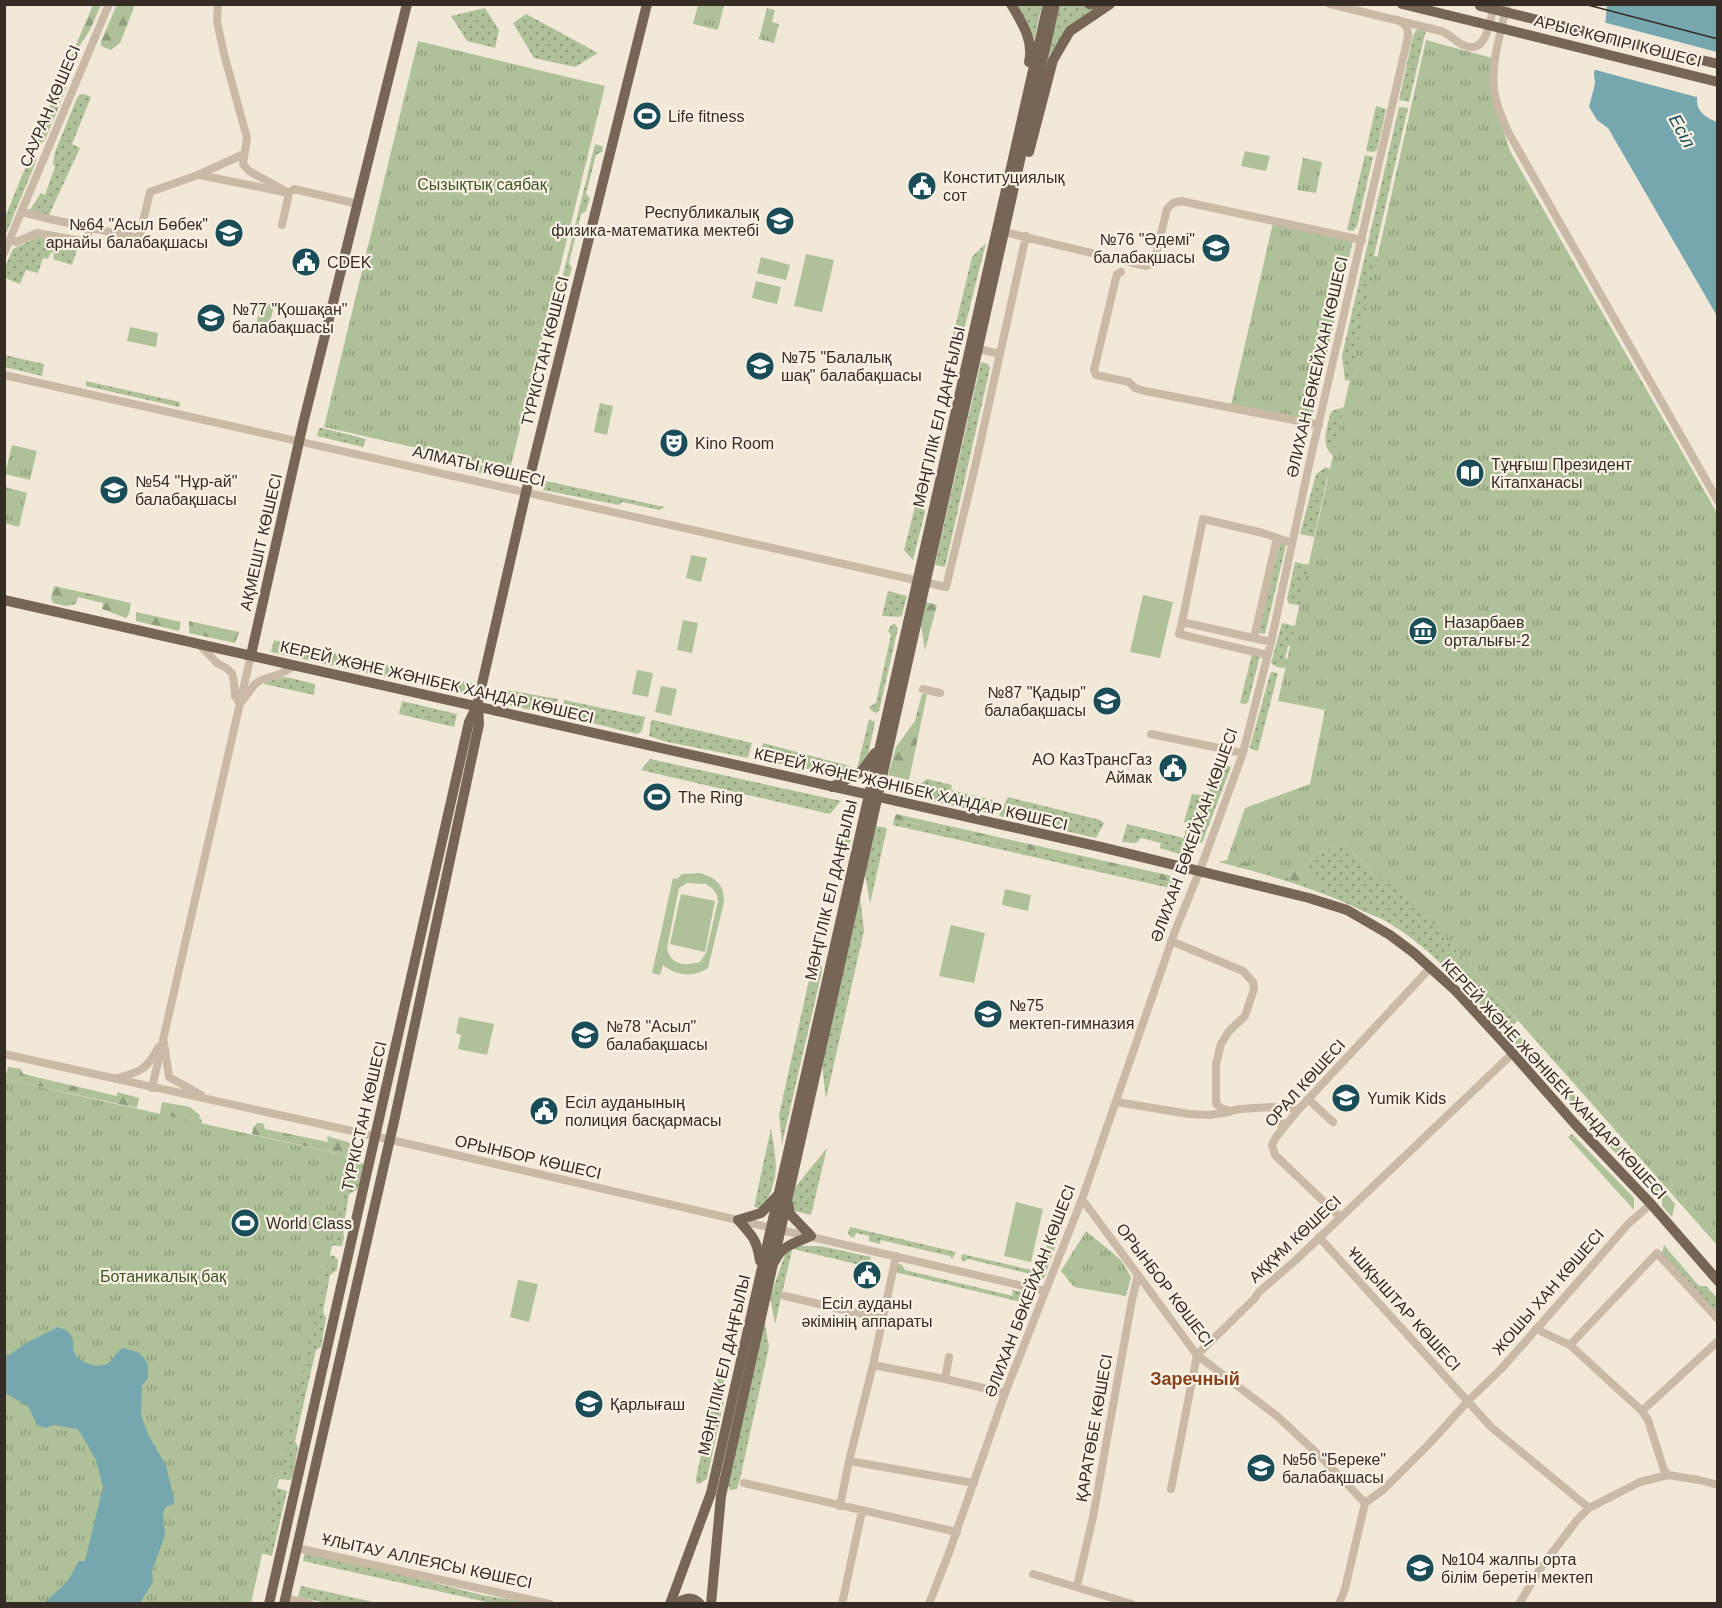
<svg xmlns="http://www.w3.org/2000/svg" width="1722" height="1608" font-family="Helvetica,sans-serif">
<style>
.grass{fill:url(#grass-dots)}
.forest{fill:url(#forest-firs)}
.park{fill:url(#park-tufts)}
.pitch{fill:#afc198;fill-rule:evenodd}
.water{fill:#76a7af}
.pier{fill:#f2e8d8}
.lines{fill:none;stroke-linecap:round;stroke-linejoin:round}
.minor{stroke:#cab9a4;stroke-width:8}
.major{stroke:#776556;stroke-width:10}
.tram{stroke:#352c26;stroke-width:1.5}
.major-bridge{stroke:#776556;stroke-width:10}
.labels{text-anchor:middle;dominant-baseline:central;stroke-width:4.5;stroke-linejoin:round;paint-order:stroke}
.street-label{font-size:16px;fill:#352c26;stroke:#f9f2e4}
.poi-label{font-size:16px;fill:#352c26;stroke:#f9f2e4;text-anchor:start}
.park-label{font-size:16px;fill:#3f5429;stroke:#f9f2e4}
.water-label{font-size:18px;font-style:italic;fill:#1a4d57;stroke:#f9f2e4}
.neighbourhood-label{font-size:18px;font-weight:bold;fill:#86411d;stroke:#f9f2e4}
</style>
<defs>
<pattern id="grass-dots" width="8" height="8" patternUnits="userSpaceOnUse" patternTransform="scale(1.5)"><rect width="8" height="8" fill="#afc198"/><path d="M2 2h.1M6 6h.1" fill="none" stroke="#8f9d7c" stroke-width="1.8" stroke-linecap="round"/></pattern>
<pattern id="forest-firs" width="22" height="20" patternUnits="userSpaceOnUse" patternTransform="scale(1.5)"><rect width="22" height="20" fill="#afc198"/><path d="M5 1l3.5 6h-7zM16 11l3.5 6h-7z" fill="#8f9d7c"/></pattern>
<pattern id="park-tufts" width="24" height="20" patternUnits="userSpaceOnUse" patternTransform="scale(1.5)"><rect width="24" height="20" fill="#afc198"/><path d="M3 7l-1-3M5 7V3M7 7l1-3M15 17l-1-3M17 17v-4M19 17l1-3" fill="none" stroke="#8f9d7c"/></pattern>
</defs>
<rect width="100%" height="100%" fill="#f2e8d8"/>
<!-- grass -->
<path class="grass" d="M1015,5H1042L1032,48Z
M1060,5C1074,5 1087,7 1102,6L1066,33L1047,58Z
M485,8L499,30L495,48L467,41L451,16Z
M526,14L598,53L575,67L534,58L513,23Z
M1421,29L1426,30L1409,102L1399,100L1413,36L1416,30Z
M83,94L91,97L72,144L80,148L48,217L29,211L41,193L45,195L55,167L53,164L55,152L77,98L79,95Z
M1376,106L1386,109L1377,150L1374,152L1366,151Z
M1399,107L1408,108L1374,256L1378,257L1351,380L1345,381L1342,356Z
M595,144L602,146L603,151L596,155L586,194L590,198L586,211L581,214L569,263L572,268L567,283L560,287Z
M31,154L37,157L35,164L5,236V217Z
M1365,155L1373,157L1357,226L1353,231L1347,230Z
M37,237L79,243L72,265L53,259L54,253L51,252L48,259L43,258L38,273L26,270L20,284L5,278L4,269L13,249Z
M986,243L962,338L953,336L972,257Z
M5,355L44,364L42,376L5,367Z
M981,362L988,364L990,368L945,567L935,565Z
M86,381L180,402L179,407L86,386Z
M1344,407L1333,456C1320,444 1327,430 1330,414L1332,411Z
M319,428H322L366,439L363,447L317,436Z
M467,462L511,472L509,480L465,470Z
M1326,467L1338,473L1329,475L1327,479L1314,537L1300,534L1316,474Z
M546,481L664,507L660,510L622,502L619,505L543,490Z
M919,491L925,512L913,560L904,550Z
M1280,543L1286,545L1265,634L1258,633Z
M1295,562L1309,565L1310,568L1305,601L1299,605L1289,604L1287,599Z
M888,591L907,596L902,615L899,617L882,616Z
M1282,623L1296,626L1294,647L1288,646L1285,658L1291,660L1288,667C1282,669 1275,667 1271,663Z
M895,624L898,628L879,711L876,713L872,711L869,707L876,703L891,635L888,631L891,625Z
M274,640L402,668L401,677L389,678L271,652Z
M1252,654L1260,656L1248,703L1244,704L1240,703Z
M1272,672L1278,673L1258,751L1251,749L1250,747L1270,674Z
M427,673L466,682L472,683L469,689L462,694L431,687L424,680Z
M286,677L315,684L314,695L264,684L265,681Z
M506,690L558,699L556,710L553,714H549L495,702Z
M564,700L645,717L642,731L637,734L563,716Z
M402,701L457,714L454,727L399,714Z
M869,719L875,722L866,764L857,769L834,777H827L813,770L784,764H772L758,760L763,743L846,765L857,769Z
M653,720L752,743L748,758L663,741L649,736L651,721Z
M650,759L841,801L830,814L641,770Z
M1215,761L1231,767L1202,843L1184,838V842L1192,844L1188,857L1160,848L1161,843L1141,838L1136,843L1122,842L1127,824L1184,838L1187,823L1184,822L1192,794L1208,796L1215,766L1213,765Z
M927,779L952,785L951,790L993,800L991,814L904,795L905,788L912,781L921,783Z
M1008,797L1100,820L1104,823L1096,838L999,816Z
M894,819L1175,883L1174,889L893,825Z
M844,820L854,822L850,843L834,867Z
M876,826L887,828L870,904L865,873Z
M1344,842L1375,875L1405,892L1518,1021L1505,1030L1503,1029C1469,992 1436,953 1394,926C1385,920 1375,916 1365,912C1319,889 1269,875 1219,862L1227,860L1306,872L1305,859Z
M860,896L864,931L826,1099L822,1064Z
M819,935L822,971L782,1144L779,1115Z
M771,1128C777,1165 780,1175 763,1209L754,1207Z
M827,1148L811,1215L790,1210L796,1186Z
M351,1159L364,1164L358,1189L349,1194L343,1229L344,1238L342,1246L327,1245Z
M1058,1220L1064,1222L1044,1278L1040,1282L1031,1279L1030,1274L968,1259L963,1262L961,1259L962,1254L1036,1271Z
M850,1227L956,1252L952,1259L950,1256L881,1240L880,1244L869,1241V1236L856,1233L854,1238L850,1236L848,1233Z
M1664,1245L1699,1286H1706L1717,1298V1316L1662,1253Z
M797,1246H821L871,1257L869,1267L789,1248Z
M792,1250L775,1324L770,1297L786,1252Z
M325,1254L334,1256L338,1260L337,1270L330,1275L323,1312L326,1318L321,1347L316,1350L295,1441L298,1447L293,1476L290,1480L279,1479Z
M898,1264L902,1265L905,1270L1013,1296L1012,1290L1029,1293L1034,1296V1305L895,1272Z
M764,1318L769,1347L740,1479L737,1489L730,1490L728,1485Z
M722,1358L725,1395L707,1479L699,1484L696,1482V1478Z
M277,1488L287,1491L272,1556L260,1553Z
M305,1550L482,1595L533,1603H491L303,1561Z
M301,1586L378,1603H326L298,1597Z"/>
<!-- forest -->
<path class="forest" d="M117,4L135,5L120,43L111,50L101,46V42Z
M93,5H101L90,30L77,50L74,62L71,61L68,68L67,86L45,140L42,143L36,144L34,143Z
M54,586L131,603L129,614L126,618L102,609L103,603L78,597L76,604L66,606L53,603L51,598Z
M926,602L937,605L925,650L921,625Z
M136,612L181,622L179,631L136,621Z
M189,621L239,632L235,643L189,633Z
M922,694H927L909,780L888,775L896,747L915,721Z
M896,814L1176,877L1175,883L894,819Z
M1229,857L1306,867L1328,885L1327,891L1267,872L1227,863Z
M1518,1034L1629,1155L1637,1159L1675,1204L1672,1217L1662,1206V1198L1633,1166L1627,1165L1572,1107L1569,1097L1547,1072L1540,1071L1526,1059L1513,1041V1038Z
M8,1067L21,1069L23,1074L117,1096V1092L139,1098L137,1108L5,1079Z
M162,1102L190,1107L200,1115L199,1118L202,1120V1128L159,1118Z
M257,1123H263L265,1129L328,1142L327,1136L351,1143L348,1156L252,1134L253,1128Z
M1572,1134L1634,1198V1210L1568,1137Z"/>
<!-- park -->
<path class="park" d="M698,5H724L718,30L693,24Z
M767,8L775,10L772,22L779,24L774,43L759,39Z
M1426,40L1492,58L1491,93L1510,151L1717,513V1245L1405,893L1375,875L1344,842L1305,859L1306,873L1227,860L1245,808L1310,784L1325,710L1278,701Z
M418,41L605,86L510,469L324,427Z
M1303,158L1322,162L1316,193L1297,190Z
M1273,223L1353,241L1313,414L1312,418L1309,419L1231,405Z
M600,403L613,406L607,435L594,432Z
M12,445L37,451L30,480L5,474Z
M5,487L27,493L19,527L5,523Z
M5,1079L352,1157L251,1603L5,1604Z
M1086,1231L1121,1260L1131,1277L1126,1296L1074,1287L1061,1271Z"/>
<!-- pitch -->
<path class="pitch" d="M1245,151L1270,156L1266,171L1241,166Z
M806,254L834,260L822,312L794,306Z
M761,257L790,265L786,280L757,273Z
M756,281L781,287L777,304L752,298Z
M261,302L274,305L268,332L255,329Z
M130,327L158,333L156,347L127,341Z
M691,555L707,558L701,582L686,578Z
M1143,595L1173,602L1160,658L1130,652Z
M683,620L698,623L692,653L677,650Z
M637,670L653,673L648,697L632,694Z
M661,686L677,689L671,716L655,712Z
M700,873C717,879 724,884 724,902L708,968C694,978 676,976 663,965L660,975L652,973L673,878L677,879L682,874ZM687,883L706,884L713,889L717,895L718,901L706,953L700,962C685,966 671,966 667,948L679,888Z
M1005,889L1031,895L1028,911L1002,905Z
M681,894L715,901L705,952L670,944Z
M951,925L985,933L974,983L939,976Z
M459,1017L494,1024L487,1055L458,1049L461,1035L456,1033Z
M1016,1202L1043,1209L1031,1262L1004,1256Z
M518,1280L538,1284L529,1322L510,1317Z"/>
<!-- water -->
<path class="water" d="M1607,5H1717C1717,17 1720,46 1717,57C1708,82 1677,106 1717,122V316L1608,128L1597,120L1589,107L1595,84L1594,73L1605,26Z
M58,1327C63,1329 67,1330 70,1334C75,1340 72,1345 74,1352C78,1363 97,1369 107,1364C114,1360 116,1351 123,1348L138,1352L144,1358L148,1365V1378L142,1386L141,1415L148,1434L166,1466L174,1499V1504L167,1506L163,1512L165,1535L152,1571L153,1582L140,1603H44L67,1582L79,1561H85L103,1487L96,1460L78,1429L53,1425L45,1428L37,1425L28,1406L5,1393L6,1357L30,1341Z"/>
<!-- pier -->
<path class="pier" d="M1603,22L1717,52L1718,61L1703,87L1700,98L1592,69Z"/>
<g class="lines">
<!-- minor -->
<path class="minor" d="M218,4L217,21L224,54L247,138L243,164L249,171L289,193L294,189L358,204
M1330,4L1441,31C1449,34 1454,40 1461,44C1487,58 1490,21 1494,4
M1507,4C1501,32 1491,61 1494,89C1495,103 1502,117 1507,130L1718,501
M199,175L289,193L282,225
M22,212L54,220L139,238L150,192L198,175L244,154
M1004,232L1146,266L1154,263L1167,209L1173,203L1181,201L1362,240
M10,239L16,242L37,233L82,241L87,237L90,228
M4,253L109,4
M1121,272L1117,274L1094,370L1096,375L1129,382L1135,388L1145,391L1319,425
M973,348L1000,354
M4,375L946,587L975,467L1026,236
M1182,622L1203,519L1263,533L1292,543
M1254,638L1277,538
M199,644L217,663L226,668L232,673L234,682L235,696L240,704
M1267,655L1179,634L1182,622L1271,642
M923,689L940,693
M242,701L255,684L261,680L280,674L296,665
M1151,734L1243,753
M1171,941L1243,971L1253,982L1254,989L1245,1016L1229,1031L1221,1044L1216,1064V1104L1221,1108L1230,1111L1240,1109L1271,1107L1299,1109
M164,1043L169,1077L201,1095
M4,1054L361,1133L1045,1291
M115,1079C140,1071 145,1072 158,1048
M152,1088L251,655
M1308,1099L1333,1122
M1117,1102L1189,1114L1210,1115L1229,1112
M1271,1107L1280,1119L1282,1129
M1082,1199L1197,1355L1277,1416L1323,1459L1365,1503
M1340,1217L1275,1155L1272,1145L1276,1137L1299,1109L1431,967
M1319,1237L1491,1427L1589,1508
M785,1296L883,1319
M1718,1319L1657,1253L1570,1345L1642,1411L1718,1341
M1536,1329L1570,1345
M873,1365L945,1379L1005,1393
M945,1379L949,1357
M1642,1411L1648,1420L1664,1470L1668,1475
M849,1461L974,1483
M744,1483L957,1532
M1171,1489L1197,1355L1254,1299L1259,1292L1296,1260L1513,1053
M1365,1503L1383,1490L1430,1443L1468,1401L1502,1368L1585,1274L1628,1224L1651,1204
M840,1506L849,1461L873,1365L896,1256
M297,1548L550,1604
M1033,1574L1132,1604
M1077,1586L1093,1517L1132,1300L1138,1275
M285,1598L310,1604
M842,1604L862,1511
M929,1604L950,1550L1005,1393L1082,1199L1175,931L1200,870L1243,753L1271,642L1309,465L1408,37C1409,28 1405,24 1398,20
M1339,1604L1345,1589L1365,1503
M1519,1604L1540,1569L1577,1520L1589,1508L1640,1482L1668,1475L1699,1480L1718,1485"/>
<!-- major -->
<path class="major" d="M1011,4C1022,23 1034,40 1029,62
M1089,4H1097
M1402,4L1476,22
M1029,152L1053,60L1070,31L1110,4
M4,600L1105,848L1309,898L1347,910L1390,935L1414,953L1456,991L1502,1041L1574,1123L1651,1204L1718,1281
M251,655L303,424L407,4
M832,787L862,771L875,753
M760,1261C757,1240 752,1235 738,1220L761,1213L777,1196
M775,1261C781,1246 797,1242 811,1236L790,1214L788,1203
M269,1604L469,722L477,706L526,492L647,4
M284,1604L395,1117L479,724L478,707
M670,1604L711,1493L1048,4
M676,1604C684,1598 692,1595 700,1604
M711,1604L721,1496L1055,4"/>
<!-- tram -->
<path class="tram" d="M1584,4L1718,39"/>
<!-- major-bridge -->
<path class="major-bridge" d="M1480,6L1718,64
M1476,22L1718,82"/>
</g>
<!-- icons -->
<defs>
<g id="stadium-disc" transform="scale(1.5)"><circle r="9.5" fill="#1a4d57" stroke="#f9f2e4"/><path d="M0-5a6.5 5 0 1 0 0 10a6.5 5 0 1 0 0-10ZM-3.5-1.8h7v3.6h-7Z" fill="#fff"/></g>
<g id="civic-disc" transform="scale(1.5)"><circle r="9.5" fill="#1a4d57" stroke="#f9f2e4"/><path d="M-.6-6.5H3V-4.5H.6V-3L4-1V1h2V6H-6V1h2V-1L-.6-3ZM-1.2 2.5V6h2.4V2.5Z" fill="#fff"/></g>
<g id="school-disc" transform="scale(1.5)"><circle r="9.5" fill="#1a4d57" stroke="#f9f2e4"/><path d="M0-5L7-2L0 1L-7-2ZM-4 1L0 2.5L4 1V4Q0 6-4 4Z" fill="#fff"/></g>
<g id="theatre-disc" transform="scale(1.5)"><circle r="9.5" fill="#1a4d57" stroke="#f9f2e4"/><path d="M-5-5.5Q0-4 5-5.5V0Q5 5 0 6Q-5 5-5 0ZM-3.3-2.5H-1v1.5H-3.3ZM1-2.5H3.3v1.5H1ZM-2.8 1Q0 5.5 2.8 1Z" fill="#fff"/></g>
<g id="library-disc" transform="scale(1.5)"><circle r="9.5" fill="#1a4d57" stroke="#f9f2e4"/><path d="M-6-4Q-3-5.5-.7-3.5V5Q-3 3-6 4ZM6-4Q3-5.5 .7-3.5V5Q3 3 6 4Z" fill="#fff"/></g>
<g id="museum-disc" transform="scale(1.5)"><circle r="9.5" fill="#1a4d57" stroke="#f9f2e4"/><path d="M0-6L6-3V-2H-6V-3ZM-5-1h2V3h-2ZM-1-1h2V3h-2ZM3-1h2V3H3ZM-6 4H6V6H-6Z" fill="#fff"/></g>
</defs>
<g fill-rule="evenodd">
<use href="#stadium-disc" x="647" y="116"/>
<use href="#civic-disc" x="922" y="186"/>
<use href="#school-disc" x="780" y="221"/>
<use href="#school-disc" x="229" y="233"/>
<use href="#school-disc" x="1216" y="248"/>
<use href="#civic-disc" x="306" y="262"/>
<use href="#school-disc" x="211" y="318"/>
<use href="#school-disc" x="760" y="366"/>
<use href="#theatre-disc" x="674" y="443"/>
<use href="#library-disc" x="1470" y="473"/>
<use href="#school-disc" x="114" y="490"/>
<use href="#museum-disc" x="1423" y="631"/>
<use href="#school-disc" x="1107" y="701"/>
<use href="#civic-disc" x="1173" y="768"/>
<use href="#stadium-disc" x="657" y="797"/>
<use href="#school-disc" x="988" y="1014"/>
<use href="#school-disc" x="585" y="1035"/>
<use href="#school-disc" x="1346" y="1098"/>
<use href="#civic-disc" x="544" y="1111"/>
<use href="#stadium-disc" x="245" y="1223"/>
<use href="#civic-disc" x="867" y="1275"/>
<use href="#school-disc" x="589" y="1404"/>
<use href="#school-disc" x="1261" y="1468"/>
<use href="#school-disc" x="1420" y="1568"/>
</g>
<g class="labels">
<!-- street labels -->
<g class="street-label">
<text transform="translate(1618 41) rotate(14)">АРЫС КӨПІРІ КӨШЕСІ</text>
<text transform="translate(50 106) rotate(-67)">САУРАН КӨШЕСІ</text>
<text transform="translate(545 351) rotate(-76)">ТҮРКІСТАН КӨШЕСІ</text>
<text transform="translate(1317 367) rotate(-77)">ӘЛИХАН БӨКЕЙХАН КӨШЕСІ</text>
<text transform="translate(939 417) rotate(-77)">МӘҢГІЛІК ЕЛ ДАҢҒЫЛЫ</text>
<text transform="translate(479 466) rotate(13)">АЛМАТЫ КӨШЕСІ</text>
<text transform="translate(261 542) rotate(-77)">АҚМЕШІТ КӨШЕСІ</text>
<text transform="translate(437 682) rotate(13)">КЕРЕЙ ЖӘНЕ ЖӘНІБЕК ХАНДАР КӨШЕСІ</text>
<text transform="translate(911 789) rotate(13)">КЕРЕЙ ЖӘНЕ ЖӘНІБЕК ХАНДАР КӨШЕСІ</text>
<text transform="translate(1194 835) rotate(-70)">ӘЛИХАН БӨКЕЙХАН КӨШЕСІ</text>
<text transform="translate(831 890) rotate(-77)">МӘҢГІЛІК ЕЛ ДАҢҒЫЛЫ</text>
<text transform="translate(1554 1079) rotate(47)">КЕРЕЙ ЖӘНЕ ЖӘНІБЕК ХАНДАР КӨШЕСІ</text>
<text transform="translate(1305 1083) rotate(-48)">ОРАЛ КӨШЕСІ</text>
<text transform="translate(364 1116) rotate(-77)">ТҮРКІСТАН КӨШЕСІ</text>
<text transform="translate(528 1157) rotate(13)">ОРЫНБОР КӨШЕСІ</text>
<text transform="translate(1295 1239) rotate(-43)">АҚҚҰМ КӨШЕСІ</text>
<text transform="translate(1165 1285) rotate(53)">ОРЫНБОР КӨШЕСІ</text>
<text transform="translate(1030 1291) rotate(-69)">ӘЛИХАН БӨКЕЙХАН КӨШЕСІ</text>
<text transform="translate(1548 1292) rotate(-49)">ЖОШЫ ХАН КӨШЕСІ</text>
<text transform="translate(1404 1309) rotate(48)">ҰШҚЫШТАР КӨШЕСІ</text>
<text transform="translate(724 1365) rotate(-77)">МӘҢГІЛІК ЕЛ ДАҢҒЫЛЫ</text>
<text transform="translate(1094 1428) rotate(-80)">ҚАРАТӨБЕ КӨШЕСІ</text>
<text transform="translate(427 1561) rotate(12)">ҰЛЫТАУ АЛЛЕЯСЫ КӨШЕСІ</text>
</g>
<!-- poi labels -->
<g class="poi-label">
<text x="668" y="116">Life fitness</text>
<text x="943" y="177">Конституциялық<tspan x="943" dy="18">сот</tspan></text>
<text x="759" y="212" text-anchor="end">Республикалық<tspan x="759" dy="18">физика-математика мектебі</tspan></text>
<text x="208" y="224" text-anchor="end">№64 "Асыл Бөбек"<tspan x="208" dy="18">арнайы балабақшасы</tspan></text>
<text x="1195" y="239" text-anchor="end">№76 "Әдемі"<tspan x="1195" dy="18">балабақшасы</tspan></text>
<text x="327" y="262">CDEK</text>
<text x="232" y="309">№77 "Қошақан"<tspan x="232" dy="18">балабақшасы</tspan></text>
<text x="781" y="357">№75 "Балалық<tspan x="781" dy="18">шақ" балабақшасы</tspan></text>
<text x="695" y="443">Kino Room</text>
<text x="1491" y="464">Тұңғыш Президент<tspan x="1491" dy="18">Кітапханасы</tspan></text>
<text x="135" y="481">№54 "Нұр-ай"<tspan x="135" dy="18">балабақшасы</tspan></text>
<text x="1444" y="622">Назарбаев<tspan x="1444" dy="18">орталығы-2</tspan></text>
<text x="1086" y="692" text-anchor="end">№87 "Қадыр"<tspan x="1086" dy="18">балабақшасы</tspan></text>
<text x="1152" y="759" text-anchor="end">АО КазТрансГаз<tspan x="1152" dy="18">Аймак</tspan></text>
<text x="678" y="797">The Ring</text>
<text x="1009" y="1005">№75<tspan x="1009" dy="18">мектеп-гимназия</tspan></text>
<text x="606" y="1026">№78 "Асыл"<tspan x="606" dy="18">балабақшасы</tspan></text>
<text x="1367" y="1098">Yumik Kids</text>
<text x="565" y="1102">Есіл ауданының<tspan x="565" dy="18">полиция басқармасы</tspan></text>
<text x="266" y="1223">World Class</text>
<text x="867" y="1303" text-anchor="middle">Есіл ауданы<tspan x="867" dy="18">әкімінің аппараты</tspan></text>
<text x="610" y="1404">Қарлығаш</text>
<text x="1282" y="1459">№56 "Береке"<tspan x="1282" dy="18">балабақшасы</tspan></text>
<text x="1441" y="1559">№104 жалпы орта<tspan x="1441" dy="18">білім беретін мектеп</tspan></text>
</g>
<!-- park labels -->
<g class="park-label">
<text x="482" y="184">Сызықтық саябақ</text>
<text x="163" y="1276">Ботаникалық бақ</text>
</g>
<!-- water labels -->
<g class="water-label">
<text transform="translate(1682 131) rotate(61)">Есіл</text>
</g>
<!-- neighbourhood labels -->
<g class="neighbourhood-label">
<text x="1195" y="1379">Заречный</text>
</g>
</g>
<!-- border -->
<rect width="1722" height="1608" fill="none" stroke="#352c26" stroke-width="12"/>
</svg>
